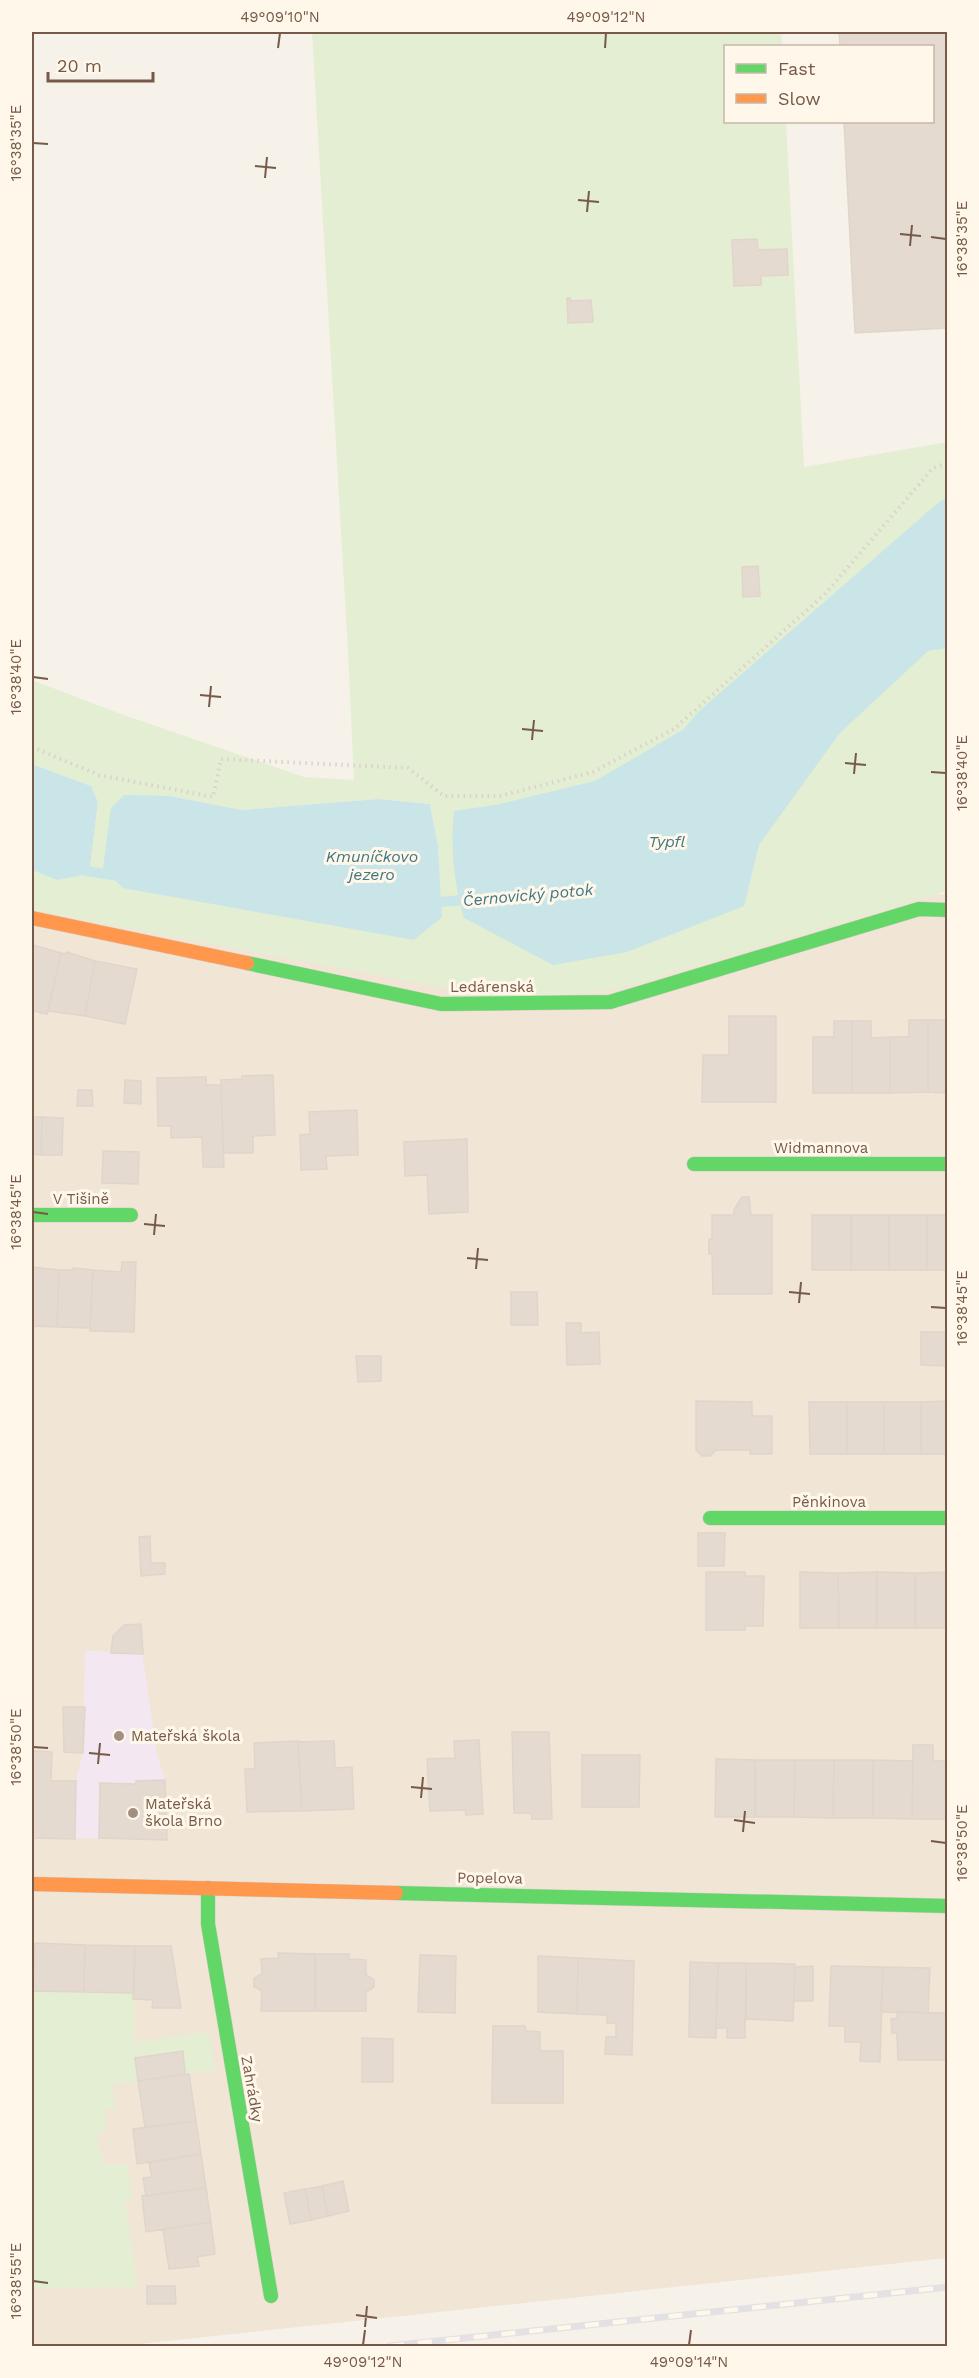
<svg xmlns="http://www.w3.org/2000/svg" width="979" height="2378" font-family="'Work Sans',sans-serif">
<style>
.residential{fill:#f1e5d6}
.education{fill:#f3e8f2}
.green{fill:#e3eed3;fill-rule:evenodd}
.water{fill:#cae5e8}
.lines{fill:none;stroke-linecap:round;stroke-linejoin:round}
.stream{stroke:#cae5e8;stroke-width:10}
.building{fill:#e4dad0;stroke:#e0d5cb;stroke-width:1.5}
.fast-casing{stroke:#d6cec6;stroke-width:15}
.slow-casing{stroke:#d6cec6;stroke-width:15}
.path{stroke:#dad2cc;stroke-width:4;stroke-dasharray:1.5 4.5;stroke-linecap:butt}
.fast{stroke:#63d668;stroke-width:14}
.slow{stroke:#ff974d;stroke-width:14}
.rail-casing{stroke:#e4e1e5;stroke-width:7}
.rail{stroke:#fff7ea;stroke-width:4.5;stroke-dasharray:14;stroke-linecap:butt}
.ticks{fill:none;stroke:#765948;stroke-width:2}
.poi-dot{fill:#a38f80;stroke:#fff7ea;stroke-width:2}
.labels{text-anchor:middle;dominant-baseline:central;stroke-width:6;stroke-linejoin:round;paint-order:stroke}
.street-label{font-size:15px;fill:#765948;stroke:#fff7ea}
.poi-label{font-size:15px;fill:#765948;stroke:#fff7ea;text-anchor:start}
.water-label{font-size:16px;font-style:italic;fill:#3e7784;stroke:#fff7ea}
.neatline{fill:none;stroke:#765948;stroke-width:2}
.ticks-label{font-size:15px;text-anchor:middle;fill:#765948}
</style>
<rect width="100%" height="100%" fill="#f7f2e9"/>
<!-- residential -->
<path class="residential" d="M947,894V2258L121,2346H32V910Z"/>
<!-- education -->
<path class="education" d="M85,1651L142,1652L157,1754L165,1780L139,1782L132,1785L101,1783L99,1838H75L76,1781L83,1752Z"/>
<!-- green -->
<path class="green" d="M312,32H781L782,46H726V122H786L804,467L947,442V891L618,989L508,1000L32,910V870L57,880L89,874L98,802L91,786L32,764V680L121,714L304,777L354,780L348,652ZM170,796L242,810L378,799L430,804L438,846L442,917Z
M33,1991L134,1993V2042L209,2032L215,2070L185,2074L182,2051L135,2058L138,2081L112,2085L116,2108L105,2110L106,2132H98V2143L104,2164H128L132,2198L125,2199L137,2287L32,2288Z"/>
<!-- water -->
<path class="water" d="M947,498V648L928,651L839,734L759,845L744,906L627,952L553,965L464,918C454,884 450,846 454,811L495,805L595,781L684,729L698,712L939,502Z
M32,764L91,786L98,802L89,874L57,880L32,870Z
M124,795L170,796L242,810L378,799L430,804L438,846L442,917L414,940L123,888L103,868L111,808Z"/>
<g class="lines">
<!-- stream -->
<path class="stream" d="M79,865L86,871L124,877
M429,903L473,899"/>
</g>
<!-- building -->
<path class="building" d="M839,32H948V328L855,333L844,122H932V46H840Z
M757,239L758,250L787,249L788,275L761,276V285L734,286L732,240Z
M567,298H570L571,301L591,300L593,322L568,323Z
M758,566L760,596L743,597L742,567Z
M33,945L61,953L47,1014L32,1011Z
M67,952L95,961L85,1016L48,1011L61,953L66,954Z
M95,961L137,969L125,1024L85,1016Z
M729,1016H776V1102H702L703,1055H729Z
M909,1020H928V1092L890,1093V1037H909Z
M928,1020H947L948,1093L928,1092Z
M834,1021H852V1093H813V1037H834Z
M852,1021H871V1038L890,1037V1093H852Z
M273,1075L275,1135L253,1136V1153H223L221,1080L242,1079V1076Z
M206,1077V1085H221L224,1167H203L202,1137L171,1138V1126H158L157,1078Z
M125,1080L141,1081V1104L124,1103Z
M78,1090H92L93,1106H77Z
M357,1110L358,1155L326,1156L327,1169L301,1170L300,1135L310,1134L309,1112Z
M32,1117H42L41,1155L32,1154Z
M42,1117L63,1118L62,1155H41Z
M467,1139L468,1212L429,1214L427,1175L405,1176L404,1142Z
M103,1151L139,1152L138,1184L102,1183Z
M742,1197H749L751,1215H772V1294H713L712,1254H709V1239H712V1215H734V1210Z
M812,1215H851V1270H812Z
M851,1215H889V1270H851Z
M889,1215H927V1270H889Z
M927,1215H948V1270H927Z
M122,1262H136L134,1332L90,1331L93,1270L121,1272Z
M32,1267L59,1270L57,1327L32,1326Z
M73,1268L93,1270L90,1328L57,1327L59,1270H73Z
M511,1292H537L538,1325H511Z
M566,1323H581V1333L599,1332L600,1364L567,1365Z
M921,1332H948V1366L921,1365Z
M356,1356H381V1381L358,1382Z
M696,1401L752,1402V1416H772V1454H750V1450H716L710,1456H702L696,1450Z
M948,1401V1454H921V1402Z
M809,1402H847V1454H810Z
M847,1402H884V1454H847Z
M884,1402H921V1454H884Z
M698,1533H725L724,1566H698Z
M150,1536L151,1563H165V1574L141,1576L139,1537Z
M706,1572H745V1576H764L763,1626H745V1630H706Z
M800,1572L838,1573L839,1628H800Z
M877,1572L915,1573V1628H877Z
M877,1572V1628H839L838,1573Z
M948,1572V1628H915V1573Z
M141,1624L143,1654L111,1653L113,1636L124,1625Z
M63,1707H85L83,1753L64,1752Z
M512,1732H549L552,1819H532L531,1813H514Z
M479,1740L483,1814L466,1815L465,1810L430,1811L427,1759L455,1758L454,1741Z
M298,1741L302,1811L247,1812L245,1769H255L254,1743Z
M334,1741L335,1768L352,1767L354,1809L302,1811L298,1742Z
M913,1745H933V1761H948V1819H912Z
M33,1751L52,1752L51,1781H76L75,1839L32,1838Z
M582,1755H640L639,1807H582Z
M716,1759L755,1760V1817H715Z
M755,1760H795L794,1817H755Z
M795,1760H834L833,1818L794,1817Z
M834,1760H873V1818H833Z
M873,1760L913,1761L912,1819L873,1818Z
M165,1780L167,1840L99,1838L100,1783L136,1784V1781Z
M32,1943H35L33,2002L32,2001Z
M35,1943L85,1945L84,1992L33,1991Z
M85,1945L135,1946L134,1993L84,1992Z
M135,1946H171L181,2008H152L153,2000L133,1999Z
M278,1953L315,1954V2011H261L262,1991L254,1987V1978L262,1974L261,1959L279,1958Z
M315,1954H349V1959L366,1960V1975L374,1980V1987L366,1992V2011H315Z
M420,1955L456,1956L455,2013L418,2012Z
M538,1956L578,1958L577,2014L538,2012Z
M578,1958L634,1961L632,2055L605,2054L606,2037H616V2023H607V2015L577,2014Z
M690,1962L718,1963L716,2038L689,2037Z
M718,1963H746L745,2038H727V2028H716Z
M746,1963L795,1964L793,2021L746,2019Z
M813,1966V2001H794L795,1967Z
M831,1966L883,1967L880,2062L860,2061L861,2042H845V2026H829Z
M883,1967L930,1968L928,2013L881,2012Z
M897,2012L948,2013V2060H898L897,2033H892L891,2019L897,2018Z
M493,2026H525L526,2031L540,2032V2051H563V2103H492Z
M362,2038L393,2039V2082H362Z
M183,2051L185,2074L138,2081L135,2058Z
M189,2074L196,2121L145,2127L138,2081Z
M196,2121L201,2154L137,2164L133,2129Z
M201,2154L206,2188L146,2196L143,2178L152,2177L149,2163Z
M343,2181L349,2211L328,2216L322,2186Z
M322,2186L328,2216L311,2220L305,2189Z
M206,2188L211,2222L146,2232L142,2196Z
M305,2189L311,2220L290,2224L284,2193Z
M211,2222L215,2254L197,2257L199,2266L169,2269L163,2229Z
M147,2286H175L176,2304H147Z"/>
<g class="lines">
<!-- fast casing -->
<g class="fast-casing">
<path id="fast" d="M247,963L441,1004L610,1002L919,909L948,910
M694,1164H948
M32,1215H131
M710,1518H948
M208,1888V1924L271,2296
M396,1893L948,1906"/>
</g>
<!-- slow casing -->
<g class="slow-casing">
<path id="slow" d="M32,918L247,963
M32,1884L396,1893"/>
</g>
<!-- path -->
<path class="path" d="M32,747L99,775L213,797L221,759L408,768L444,796H500L593,772L674,729L825,594L933,468L948,463"/>
<!-- fast -->
<use href="#fast" class="fast"/>
<!-- slow -->
<use href="#slow" class="slow"/>
<!-- rail casing -->
<g class="rail-casing">
<path id="rail" d="M390,2346L948,2287"/>
</g>
<!-- rail -->
<use href="#rail" class="rail"/>
</g>
<!-- ticks -->
<path class="ticks" d="M278,48L280,33M605,48L606,33M33,143L48,144M255,166L276,168M265,178L267,157M578,200L599,202M587,212L589,191M900,234L921,236M931,237L946,239M910,246L912,225M33,677L48,679M200,695L221,697M209,707L211,686M522,729L543,731M532,740L534,720M845,763L866,765M931,772L946,773M854,774L856,753M33,1212L48,1214M144,1224L165,1226M154,1235L156,1214M467,1258L488,1260M476,1269L478,1248M789,1292L810,1294M799,1303L801,1282M931,1307L946,1308M33,1747L48,1748M89,1753L110,1755M98,1764L100,1743M411,1787L432,1789M421,1798L423,1777M734,1820L755,1823M743,1832L745,1811M931,1841L946,1843M33,2281L48,2283M356,2315L377,2318M365,2327L367,2306M363,2345L365,2330M689,2345L691,2330"/>
<!-- markers -->
<g class="poi-dot">
<circle cx="119" cy="1736" r="6"/>
<circle cx="133" cy="1813" r="6"/>
</g>
<g class="labels">
<!-- street labels -->
<g class="street-label">
<text x="492" y="987">Ledárenská</text>
<text x="821" y="1148">Widmannova</text>
<text x="81" y="1199">V Tišině</text>
<text x="829" y="1502">Pěnkinova</text>
<text transform="translate(490 1878) rotate(1)">Popelova</text>
<text transform="translate(252 2089) rotate(80)">Zahrádky</text>
</g>
<!-- poi labels -->
<g class="poi-label">
<text x="131" y="1736">Mateřská škola</text>
<text x="145" y="1804">Mateřská<tspan x="145" dy="17">škola Brno</tspan></text>
</g>
<!-- water labels -->
<g class="water-label">
<text x="667" y="841">Typfl</text>
<text x="372" y="856">Kmuníčkovo<tspan x="372" dy="18">jezero</tspan></text>
<text transform="translate(528 895) rotate(-5)">Černovický potok</text>
</g>
</g>
<!-- border -->
<rect width="979" height="2378" fill="none" stroke="#fff7ea" stroke-width="66"/>
<!-- legend -->
<rect x="724" y="45" width="210" height="78" fill="#fff7ea" stroke="#c8b8a9" stroke-width="1.5"/>
<rect x="736" y="64" width="30" height="9" fill="#63d668" stroke="#c8b8a9" stroke-width="1.5"/>
<text x="778" y="75" font-size="18" fill="#765948">Fast</text>
<rect x="736" y="94" width="30" height="9" fill="#ff974d" stroke="#c8b8a9" stroke-width="1.5"/>
<text x="778" y="105" font-size="18" fill="#765948">Slow</text>
<!-- scale -->
<path d="M48 72v9h105v-9" fill="none" stroke="#765948" stroke-width="3"/>
<text x="57" y="72" font-size="18" fill="#765948" stroke="#fff7ea" stroke-width="4.5" paint-order="stroke">20 m</text>
<rect x="33" y="33" width="913" height="2312" class="neatline"/>
<g class="ticks-label">
<text x="280" y="22">49°09'10"N</text>
<text x="606" y="22">49°09'12"N</text>
<text transform="translate(16 143) rotate(-90)" y="5">16°38'35"E</text>
<text transform="translate(962 239) rotate(-90)" y="5">16°38'35"E</text>
<text transform="translate(16 677) rotate(-90)" y="5">16°38'40"E</text>
<text transform="translate(962 773) rotate(-90)" y="5">16°38'40"E</text>
<text transform="translate(16 1212) rotate(-90)" y="5">16°38'45"E</text>
<text transform="translate(962 1308) rotate(-90)" y="5">16°38'45"E</text>
<text transform="translate(16 1747) rotate(-90)" y="5">16°38'50"E</text>
<text transform="translate(962 1843) rotate(-90)" y="5">16°38'50"E</text>
<text transform="translate(16 2281) rotate(-90)" y="5">16°38'55"E</text>
<text x="363" y="2367">49°09'12"N</text>
<text x="689" y="2367">49°09'14"N</text>
</g>
</svg>
